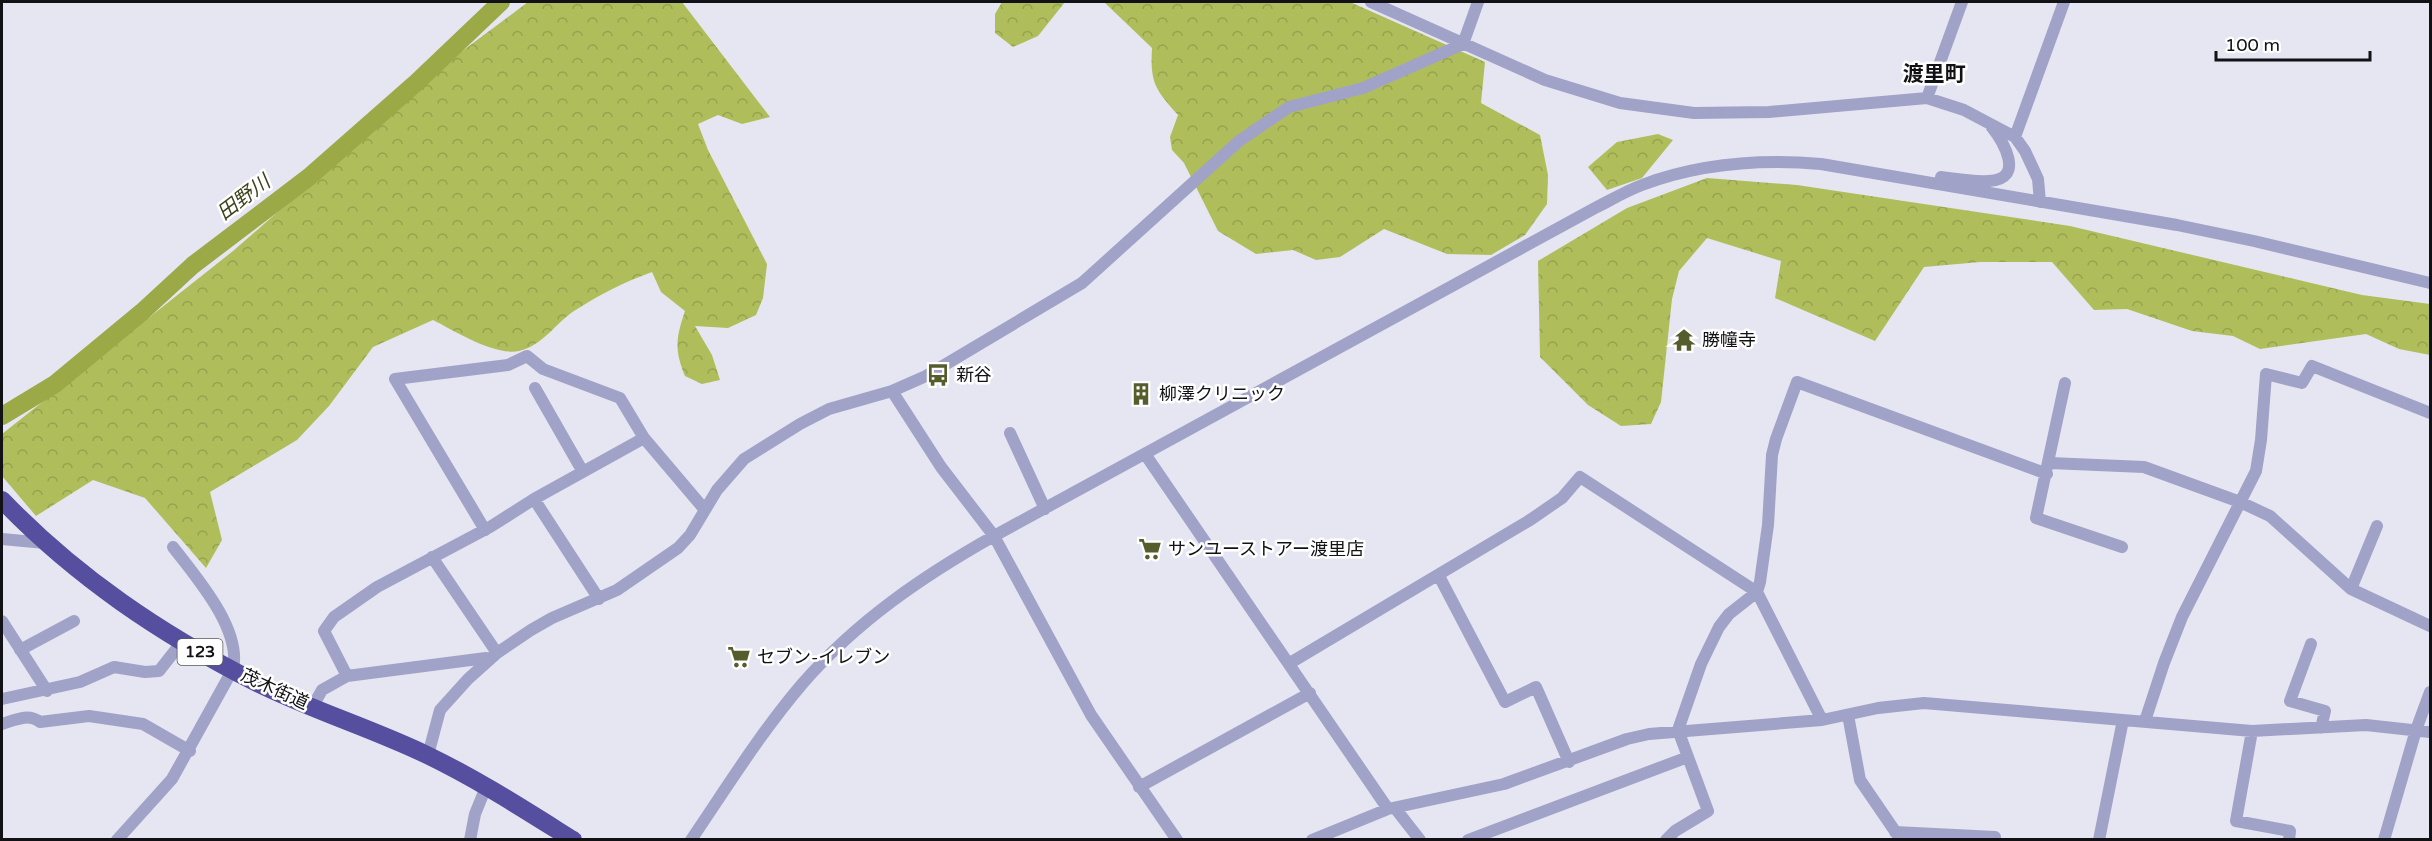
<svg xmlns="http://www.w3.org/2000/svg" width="2432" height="841" font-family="'Varela Round','Noto Sans JP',sans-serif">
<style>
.forest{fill:url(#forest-crowns)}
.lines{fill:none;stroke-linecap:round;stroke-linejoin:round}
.river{stroke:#9ba946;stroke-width:18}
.minor{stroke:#a1a2c8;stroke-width:12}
.highway{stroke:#564f9f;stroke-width:18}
.labels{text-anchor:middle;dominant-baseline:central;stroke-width:5;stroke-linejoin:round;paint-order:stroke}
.shield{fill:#fff;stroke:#59595c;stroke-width:1.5}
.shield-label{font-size:16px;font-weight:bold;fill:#121216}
.poi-label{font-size:18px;fill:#121216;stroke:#fff;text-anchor:start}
.street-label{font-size:18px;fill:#121216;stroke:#fff}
.water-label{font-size:20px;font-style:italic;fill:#3c4219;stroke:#fff}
.quarter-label{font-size:21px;font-weight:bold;fill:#121216;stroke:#fff}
</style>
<defs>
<pattern id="forest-crowns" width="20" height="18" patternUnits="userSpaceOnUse" patternTransform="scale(1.5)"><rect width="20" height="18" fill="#afbe5b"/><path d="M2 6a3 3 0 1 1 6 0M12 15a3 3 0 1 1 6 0" fill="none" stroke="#96a24e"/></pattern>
</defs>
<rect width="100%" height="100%" fill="#e5e6f1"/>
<!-- forest -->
<path class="forest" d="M528,2H682L770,117L742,124L718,115L698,124L708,150L767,264L763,298L756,315L728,328L695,326L712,355L720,380L702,384L685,376C674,349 676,338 685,311L661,292L652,272C624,282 599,295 574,311C556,323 542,346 519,351C494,356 455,331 433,320L373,347L329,406L297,440L210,492L222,540L206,568L145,498L93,480L36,516L2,476V434L233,251L457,55Z
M1002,2H1065L1038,36L1013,47L995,33V14Z
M1104,2H1350L1485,62L1481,103L1540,135L1548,175L1547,204L1525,235L1491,255L1447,254L1384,229L1340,257L1316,260L1293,250L1256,254L1218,231L1184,163L1172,150L1170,137L1178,115C1155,89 1150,83 1152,48Z
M1658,134L1673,140L1642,178L1607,190L1588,167L1617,142Z
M1707,178L1797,185L2070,226L2362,295L2430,304V355L2399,349L2366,334L2260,349L2233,336L2192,331L2127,309L2094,310L2052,262H1980L1924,267L1875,341L1775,298L1781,261L1707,238L1679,271L1672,299L1661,402L1651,424L1621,426L1588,405L1540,357L1538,261L1627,208Z"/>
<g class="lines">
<!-- river -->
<path class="river" d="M2,416L55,384L142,312L193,265L309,177L417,82L501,2"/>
<!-- minor -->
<path class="minor" d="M1371,2L1545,80L1620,103L1694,113L1769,112L1927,98L1964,110L2015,137L2025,151L2038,179L2040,202
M1927,98L1962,2
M2015,137L2064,2
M1941,177C1956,179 1973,182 1989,181C2026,179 2003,141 1991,126
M2065,383L2036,518L2122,547
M535,388L583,472
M892,391L941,467L994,536L1091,715L1177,840
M1010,433L1045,509
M1145,454L1388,809
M2050,463L2144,467L2240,502L2270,516L2351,589L2430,626
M534,499L599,599
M485,530L395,379L508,365L527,356L543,369L620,398L644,438
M2,539L45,543
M432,557L497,653
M1439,576L1505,702L1536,687L1569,762
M2351,589L2377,526
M2,621L47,691
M2311,644L2290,701L2325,711L2321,728
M20,650L74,621
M1290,663L1530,520L1562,498L1580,477L1757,592L1822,720
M347,676L324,631L334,617L377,587L490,527L534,499L644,438L705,510
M2,699L80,682L114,667L145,672L159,671L181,643
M313,706L322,690L347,676L486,658L489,660
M1848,715L1860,780L1901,840
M2145,721L2164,663L2182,617L2256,471L2261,440L2266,374L2302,383L2312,366L2430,413
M2,724C15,720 28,713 40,722L89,716L143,724L190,751
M2252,731L2236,821L2290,831L2289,840
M428,755L440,710L468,679L497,653L531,630L552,618L617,590L678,548L690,535L717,490L744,459L800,424L829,409L892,391L926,376L1082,283L1239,141L1289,107L1363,88L1463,44L1478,2
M1139,787L1310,693
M1395,808L1420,840
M1895,832L1995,837
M117,840L172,779L233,669C242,629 196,577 173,547
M470,840L475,814L486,787
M691,840C727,787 761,732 803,683C857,621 923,576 994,536L1595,208C1611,200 1626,191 1642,185C1698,164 1762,159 1821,164L2177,225L2254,241L2430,283
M1312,840L1388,809L1504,784L1627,739L1649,734L1822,720L1878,708L1924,703L2252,731L2366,725L2430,732
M1468,840L1688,757L1678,730L1701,664L1719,627L1729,614L1757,592L1760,582L1768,525L1772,455L1776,439L1797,382L2047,474
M1666,840L1675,831L1708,811L1688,757
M2099,840L2123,720
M2384,840L2416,730L2430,692"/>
<!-- highway -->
<path class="highway" d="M2,500C76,577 161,634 255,682C311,710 371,728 427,755C477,779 525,810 573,840"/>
</g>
<!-- icons -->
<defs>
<g id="temple-bare" transform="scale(1.8)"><path d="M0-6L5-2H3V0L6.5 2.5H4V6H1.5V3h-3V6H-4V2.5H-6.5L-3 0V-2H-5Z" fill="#565d2c" stroke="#fff" stroke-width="2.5" paint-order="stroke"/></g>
<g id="bus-bare" transform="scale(1.8)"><path d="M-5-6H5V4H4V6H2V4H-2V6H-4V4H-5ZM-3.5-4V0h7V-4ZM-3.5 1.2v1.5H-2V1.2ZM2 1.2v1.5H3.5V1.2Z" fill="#565d2c" stroke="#fff" stroke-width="2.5" paint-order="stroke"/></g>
<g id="building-bare" transform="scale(1.8)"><path d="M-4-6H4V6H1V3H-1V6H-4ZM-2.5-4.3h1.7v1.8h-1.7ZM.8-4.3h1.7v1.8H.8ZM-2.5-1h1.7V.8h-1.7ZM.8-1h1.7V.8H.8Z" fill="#565d2c" stroke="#fff" stroke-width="2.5" paint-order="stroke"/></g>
<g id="supermarket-bare" transform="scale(1.8)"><path d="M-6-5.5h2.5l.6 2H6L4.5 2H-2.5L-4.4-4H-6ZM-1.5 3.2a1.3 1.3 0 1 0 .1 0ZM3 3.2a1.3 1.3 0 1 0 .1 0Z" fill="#565d2c" stroke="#fff" stroke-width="2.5" paint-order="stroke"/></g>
</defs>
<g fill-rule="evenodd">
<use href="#temple-bare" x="1684" y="340"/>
<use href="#bus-bare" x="938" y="375"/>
<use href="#building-bare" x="1141" y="394"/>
<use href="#supermarket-bare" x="1150" y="549"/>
<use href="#supermarket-bare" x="739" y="657"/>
</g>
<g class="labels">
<!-- shield labels -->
<rect class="shield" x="177.5" y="639" width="45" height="26" rx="4.5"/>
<g class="shield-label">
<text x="200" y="652">123</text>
</g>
<!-- poi labels -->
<g class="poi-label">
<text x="1702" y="340">勝幢寺</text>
<text x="956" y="375">新谷</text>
<text x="1159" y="394">柳澤クリニック</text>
<text x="1168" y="549">サンユーストアー渡里店</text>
<text x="757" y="657">セブン-イレブン</text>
</g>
<!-- street labels -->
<g class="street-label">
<text transform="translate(275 689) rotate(25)">茂木街道</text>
</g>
<!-- water labels -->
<g class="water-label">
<text transform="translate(244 198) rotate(-37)">田野川</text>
</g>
<!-- quarter labels -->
<g class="quarter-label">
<text x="1934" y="74">渡里町</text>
</g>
</g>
<!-- border -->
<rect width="2432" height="841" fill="none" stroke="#121216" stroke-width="6"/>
<!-- scale -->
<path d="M2216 51v9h154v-9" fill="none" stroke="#121216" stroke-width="3"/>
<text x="2225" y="51" font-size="18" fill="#121216" stroke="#ffffff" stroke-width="4.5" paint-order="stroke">100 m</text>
</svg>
